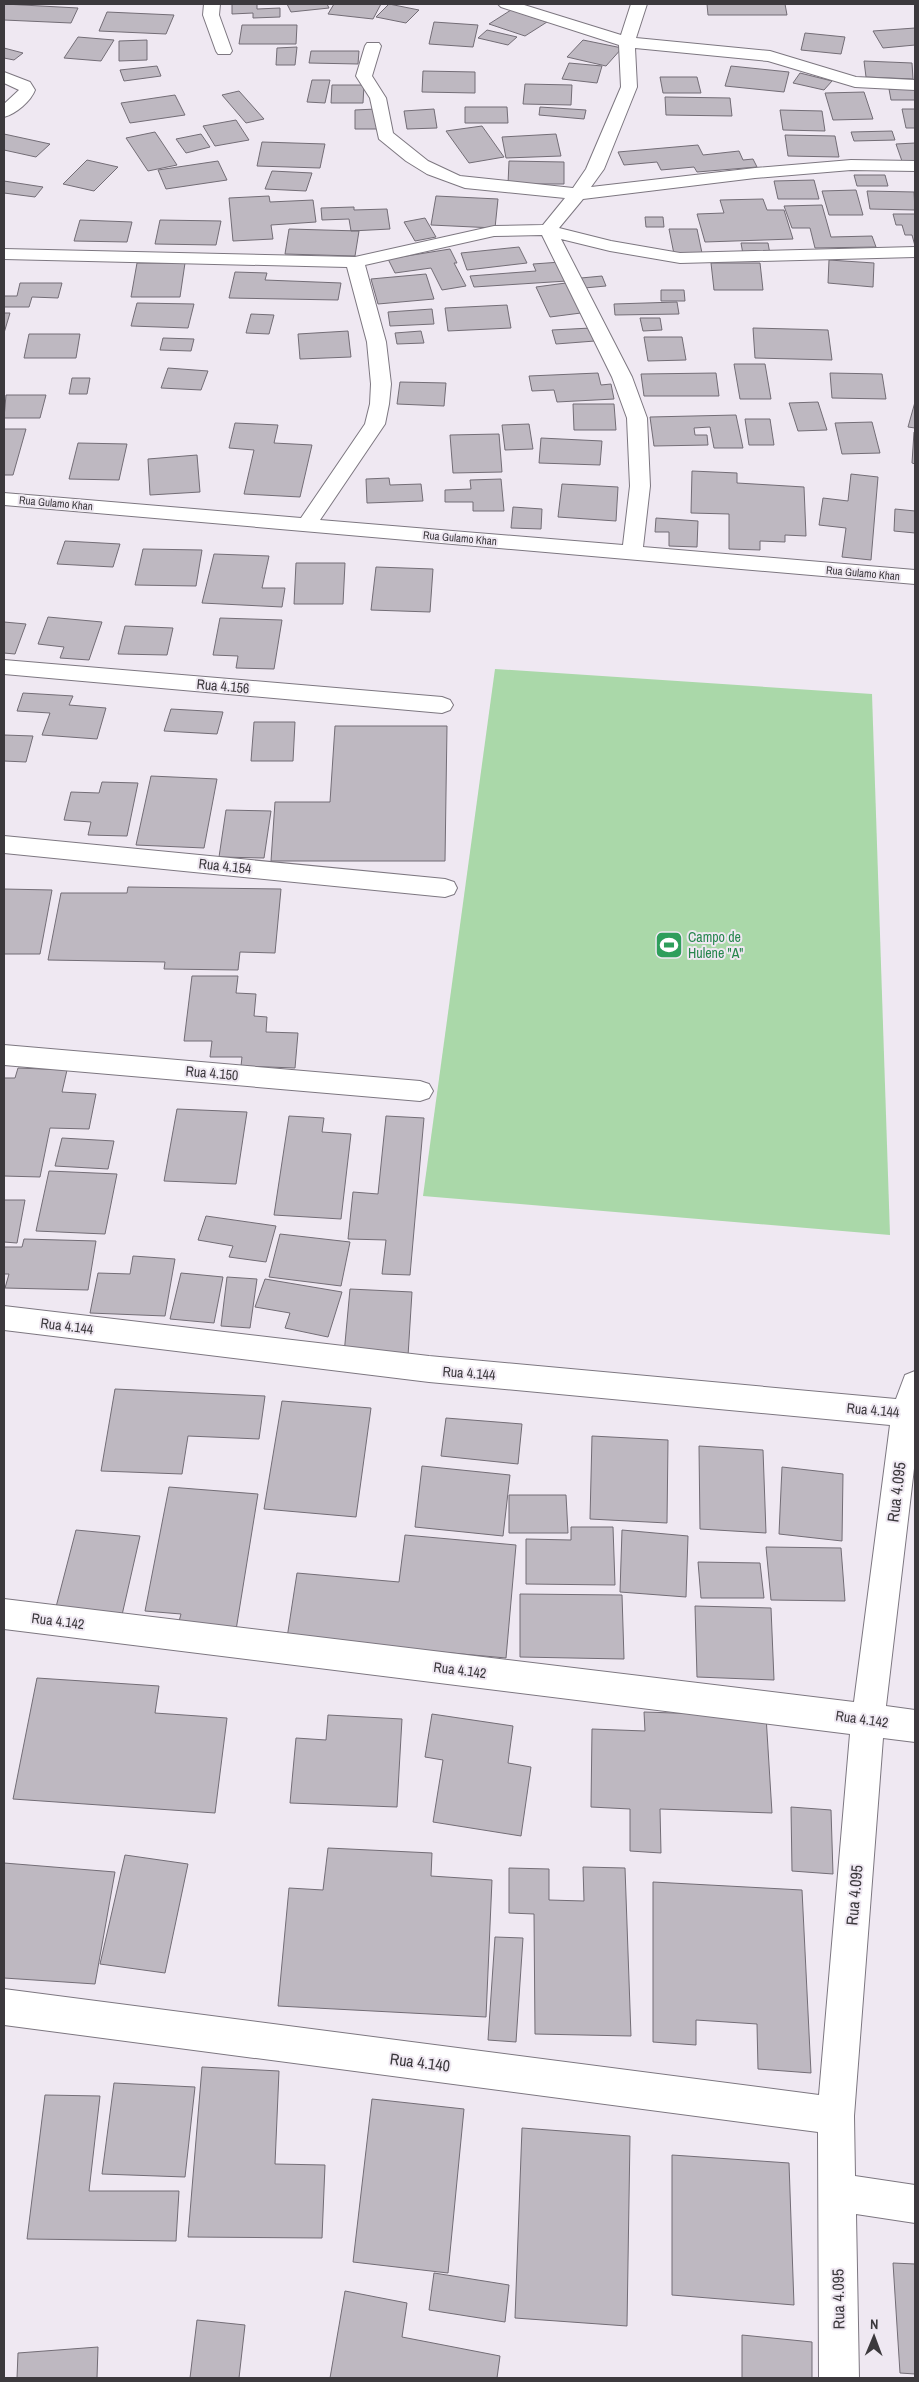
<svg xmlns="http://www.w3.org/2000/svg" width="919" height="2382" font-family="'Archivo Narrow',sans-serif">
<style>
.green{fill:#aad8a9}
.building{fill:#beb8c1;stroke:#736d76}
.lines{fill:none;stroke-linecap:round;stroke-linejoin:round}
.street-casing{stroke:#7d7780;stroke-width:2}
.street{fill:#fff;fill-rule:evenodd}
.labels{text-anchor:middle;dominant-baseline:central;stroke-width:4;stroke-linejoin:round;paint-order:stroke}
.far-street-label{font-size:11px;fill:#3c393d;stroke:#efe8f2}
.street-label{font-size:14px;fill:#3c393d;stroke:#efe8f2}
.leisure-label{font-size:14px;fill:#27864d;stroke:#efe8f2;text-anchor:start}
.near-street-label{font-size:16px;fill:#3c393d;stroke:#efe8f2}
</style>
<rect width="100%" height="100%" fill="#efe8f2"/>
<!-- green -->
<path class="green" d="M495,669L872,694L890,1235L423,1196Z"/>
<!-- building -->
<path class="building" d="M4,4L78,8L71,23L4,20Z
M232,4H257V9L280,8V17L253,18V13L232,14Z
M287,4H327L329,8L291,12Z
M334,4H381L373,19L328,14Z
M389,4L419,10L406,23L376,17Z
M707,4H785L787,15H708Z
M511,10L547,22L525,36L489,24Z
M107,12L174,15L166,34L99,31Z
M434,22L478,25L473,47L429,44Z
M242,25H297L296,44H239Z
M915,28V45L883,48L873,31Z
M487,30L517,37L508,45L478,38Z
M805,33L845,37L841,54L801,50Z
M78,37L114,40L101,61L64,58Z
M147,40V60L119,61V41Z
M583,40L622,48L606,66L567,57Z
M297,47L295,65H276L277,48Z
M4,48L23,53L14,60L4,58Z
M311,51H359L358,64L309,63Z
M864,61L912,63L913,79L866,77Z
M569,63L602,66L597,83L562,79Z
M157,66L161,76L124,81L120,70Z
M731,66L789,72L784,92L725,86Z
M423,71L475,72V93L422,92Z
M800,73L832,81L824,90L793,83Z
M660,77H697L701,93H663Z
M312,80H330L325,103L307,102Z
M525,84L572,85L571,105L523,104Z
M332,85H364L363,103H331Z
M889,89H915V100H891Z
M239,91L264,119L246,123L222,95Z
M864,92L873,119L833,120L825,93Z
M175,95L185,115L130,123L121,103Z
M665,97L730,98L732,116L666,115Z
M465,107H507L508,123H465Z
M540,107L586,110L584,119L539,115Z
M376,109L377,129H355V110Z
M434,109L437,128L407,129L404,111Z
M902,109H915V128H906Z
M780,110L822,111L825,131L783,130Z
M236,120L249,140L215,146L203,126Z
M482,126L504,157L469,163L446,131Z
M892,131L895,140L854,141L851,132Z
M155,132L177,165L148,171L126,138Z
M4,134L50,144L36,157L4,150Z
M201,134L210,147L186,153L176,139Z
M556,134L561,156L506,158L502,137Z
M785,135L835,136L839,157L788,156Z
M262,142L325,144L320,168L257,166Z
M915,143V164H903L896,144Z
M698,145L703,155L739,151L743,160L753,159L757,167L697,172L694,167L661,170L657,162L624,165L618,152Z
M87,160L118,167L94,191L63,184Z
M218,161L227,180L166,189L158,170Z
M509,161L564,162V184H508Z
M272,171L312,173L306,191L265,189Z
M854,175H885L888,186H857Z
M814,180L819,199H778L774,181Z
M4,181L43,187L35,197L4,193Z
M856,190L863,215H829L822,191Z
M867,191L914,192L915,210L870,209Z
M269,196L270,202L313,200L316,222L271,225L273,239L233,241L229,198Z
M436,196L498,199L495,228L431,225Z
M763,199L767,210H784L793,239L705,242L697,214L724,213L720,200Z
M822,205L831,237L872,236L876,247L815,248L810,228H792L784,206Z
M354,207V210L387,209L390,229L351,231L349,219L322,220L321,208Z
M893,214H915V246L912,235H905L902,225H896Z
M645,217H663L664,227H646Z
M425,218L436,237L415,241L404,222Z
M80,220L132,222L127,242L74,241Z
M160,220L221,221L216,245L155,244Z
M289,229L359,231L355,256L285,254Z
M669,229H697L702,253L674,254Z
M741,243H768L770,254H743Z
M519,247L527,263L467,270L461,253Z
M450,249L457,263H454L466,286L442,290L431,268L395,273L388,259Z
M829,260L874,263L873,287L828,283Z
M561,262L567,281L474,287L470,276L536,271L533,264Z
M137,263H185L180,297H131Z
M711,263H760L763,290H714Z
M235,272L267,273L265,280L341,283L338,300L229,298Z
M426,274L434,299L378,304L371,279Z
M602,276L606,286L584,288L581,278Z
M20,283H62L58,298L32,297L29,307H4V296H17Z
M566,283L581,313L550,317L536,287Z
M661,290H684L685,301H661Z
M677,302L679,314L615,315L614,304Z
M137,303L194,304L188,328L131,326Z
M507,305L511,328L448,331L445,308Z
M432,309L434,324L390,326L388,312Z
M4,313H10L4,333Z
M251,314L274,315L269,334L246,333Z
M640,318H660L662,330L643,331Z
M591,328L595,341L556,344L552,330Z
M753,328L828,330L832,360L755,358Z
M348,331L351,357L300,359L298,334Z
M421,331L424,343L397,344L395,333Z
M29,334H80L76,358H24Z
M644,337H682L686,360L648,361Z
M163,338L194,339L191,351L160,350Z
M734,364H765L771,399H740Z
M168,368L208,371L201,390L161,388Z
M598,373L601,385L611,384L614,399L557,402L554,390L532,391L529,376Z
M716,373L719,396H644L641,374Z
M830,373L882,374L886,399L832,398Z
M72,378H90L87,394H69Z
M400,382L446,383L444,406L397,404Z
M6,395H46L40,418H4Z
M818,402L827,430L798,431L789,403Z
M915,402V428L908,427Z
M573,404H614L616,430H574Z
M736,415L743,448H714L710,427L694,428L695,435H707L708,445L654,446L650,417Z
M745,419H770L774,445H749Z
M872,422L880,453L842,454L835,423Z
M235,423L278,425L274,443L312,445L300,497L244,494L254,450L229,448Z
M529,424L533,449L505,450L502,425Z
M4,429H26L13,475H4Z
M914,432H915V464L912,463Z
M499,434L502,472L453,473L450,435Z
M541,438L602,441L600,465L539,463Z
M78,443L127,444L119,480L69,479Z
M197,455L200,492L150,495L148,459Z
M692,471L737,473V483L804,487L806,536L785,535V542L760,541V550L729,549V514L691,513Z
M851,474L878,477L871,560L842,557L846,528L819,525L823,498L848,501Z
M389,478L390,485L421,484L423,501L367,503L366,479Z
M501,479L504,511H473V502H445V490L471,489L470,480Z
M562,484L618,487L616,521L558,517Z
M513,507L542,509L541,529L511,528Z
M895,509L915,511V533L894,531Z
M656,518L698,521L697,547L669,546V532H655Z
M65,541L120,544L113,567L57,564Z
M143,549L202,550L196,586L135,585Z
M214,554L269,556L262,588H285L282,607L202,603Z
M296,563H345L343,604H294Z
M376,567L433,569L430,612L371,610Z
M48,617L102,622L89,660L60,658L64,647L38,644Z
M220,618L282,620L274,669L236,668L238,656L213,655Z
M4,622L26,624L15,654L4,653Z
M125,626L173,628L167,655L118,654Z
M23,693L73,696L69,705L106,708L97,739L42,735L50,713L17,711Z
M171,709L223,712L217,734L164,731Z
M254,722H295L293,761H251Z
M335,726H447L445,861H271L275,802H330Z
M4,735L33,736L26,762L4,761Z
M151,776L217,779L204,848L136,845Z
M102,782L138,783L127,836L88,835L91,822L64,820L71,792L99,793Z
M226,810L271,811L264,858L219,857Z
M128,887L281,889L275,953L240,952L238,970L164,969L165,962L48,960L61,893H127Z
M4,889L52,890L40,954H4Z
M192,976H238L236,993L256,994L254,1016L267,1017L266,1032L298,1033L295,1068L241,1066L242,1057H210L212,1041H184Z
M18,1068L67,1070L62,1092L96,1094L89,1129L50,1128L40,1177L4,1176V1078H15Z
M177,1109L247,1112L236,1184L164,1181Z
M289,1116L324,1118L322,1132L351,1134L341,1219L274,1215Z
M386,1116L424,1118L410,1275L382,1274L386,1240L348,1239L353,1192L378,1194Z
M62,1138L114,1141L108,1169L55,1166Z
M49,1171L117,1174L105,1234L36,1231Z
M4,1200H25L17,1243L4,1242Z
M206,1216L276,1226L266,1262L229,1257L233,1246L198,1240Z
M280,1234L350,1242L341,1286L269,1277Z
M24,1239L96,1241L88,1290L5,1288L9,1274H4V1247H22Z
M133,1256L175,1259L165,1316L90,1313L98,1273L130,1274Z
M181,1273L223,1277L214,1323L170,1319Z
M227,1277L257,1279L250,1328L221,1326Z
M265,1279L342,1292L328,1337L285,1328L290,1313L255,1307Z
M350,1289L412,1292L408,1356L344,1354Z
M115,1389L265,1396L259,1439L188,1436L182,1474L101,1471Z
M282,1401L371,1408L356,1517L264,1509Z
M446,1418L522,1424L518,1464L441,1456Z
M592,1436L668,1440L667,1523L590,1519Z
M699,1446L763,1450L766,1533L700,1529Z
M422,1466L510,1475L503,1536L415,1527Z
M782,1467L843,1474L842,1541L779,1534Z
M169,1487L258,1494L236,1630L178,1625L181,1614L145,1611Z
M509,1495H566L568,1533H509Z
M571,1527H613L615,1585L526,1584V1539L571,1540Z
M76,1530L140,1536L122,1615L56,1607Z
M622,1530L688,1536L686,1597L620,1592Z
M405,1535L516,1545L506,1658L287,1638L297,1573L399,1582Z
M766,1547L841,1548L845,1601L771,1600Z
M698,1562L760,1563L764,1598H701Z
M520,1594L622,1595L624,1659L520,1657Z
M695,1606L771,1608L774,1680L697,1677Z
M37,1678L159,1686L155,1713L227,1718L215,1813L13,1799Z
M644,1712L766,1716L772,1813L660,1809L661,1853L630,1851V1809L591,1807L592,1729L645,1731Z
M432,1714L513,1726L508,1763L531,1767L521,1836L433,1822L443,1760L425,1757Z
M328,1715L402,1719L397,1807L290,1803L296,1738L326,1740Z
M791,1807L831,1810L833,1874L792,1871Z
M328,1848L432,1853L431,1876L492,1880L486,2017L278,2006L289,1888L323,1890Z
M125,1855L188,1864L165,1973L100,1964Z
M4,1863L115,1872L95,1984L4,1978Z
M583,1867L625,1868L631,2036L535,2034L534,1914L509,1913V1868L549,1869V1900L584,1901Z
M653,1882L802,1890L811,2073L758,2069L757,2024L696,2020V2045L653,2042Z
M495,1937L523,1938L516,2042L488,2040Z
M202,2067L279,2071L275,2164L325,2165L322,2238L188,2237Z
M114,2083L195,2087L185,2177L102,2174Z
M45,2095L100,2096L89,2191H179L176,2241L27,2239Z
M372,2099L464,2109L448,2273L353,2262Z
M522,2128L630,2136L627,2326L515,2318Z
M672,2155L789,2163L794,2305L672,2295Z
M893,2263L915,2264V2374L900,2373Z
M434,2273L509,2285L505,2322L429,2310Z
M345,2291L407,2303L402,2337L500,2356L497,2378H330Z
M197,2320L245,2325L239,2378H190Z
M742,2335L812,2342V2378H742Z
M98,2347L97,2378H17L18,2353Z"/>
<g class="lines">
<!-- street casing -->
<g class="street-casing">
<path id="street" d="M204,4H220L219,15L232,51L230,54H218L216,51L203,15Z
M498,4H521L621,35L631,4H647L636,38L770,51L856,77L915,80V90L855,87L768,61L635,48L637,87L604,169L591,187L755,168L851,160L915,161V171L851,170L755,178L583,199L559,228L611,241L680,253L915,247V257L680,263L610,251L561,239L632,377L647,418L650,486L643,547L915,570V584L4,505V493L301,518L365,424L370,404L371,384L367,342L347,267L4,259V249L355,257L494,226L543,225L565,198L465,188L427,174L406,161L379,139L370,98L356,76L365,46L367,43H379L381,46L372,76L386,98L393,133L428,161L460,176L573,188L586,169L621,87L619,45L501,7ZM542,235L612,377L627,418L630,486L623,545L320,520L385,424L389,404L391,384L386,342L365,265L494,236Z
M4,72L30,82L35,90C31,101 16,114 4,117V104L19,90L4,83Z
M4,660L442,697L450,700L453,705L450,710L442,713L4,674Z
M4,836L445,879L454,882L457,888L454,894L445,897L4,853Z
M4,1045L420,1081L429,1084L433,1091L429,1098L420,1101L4,1065Z
M4,1306L429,1356L896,1399L905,1375L915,1371V1460L886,1706L915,1710V1742L883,1738L854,2116L855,2176L915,2185V2223L856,2214L859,2378H819L818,2132L4,2025V1989L819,2095L850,1734L4,1629V1599L854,1702L890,1425L429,1382L4,1330Z"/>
</g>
<!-- street -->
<use href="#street" class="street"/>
</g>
<!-- icons -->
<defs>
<g id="stadium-square" transform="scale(1.4375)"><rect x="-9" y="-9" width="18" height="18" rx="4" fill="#2e9e5b" stroke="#efe8f2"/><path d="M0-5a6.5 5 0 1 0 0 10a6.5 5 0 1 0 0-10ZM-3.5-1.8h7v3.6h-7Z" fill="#fff"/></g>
</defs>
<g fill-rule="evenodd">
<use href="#stadium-square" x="669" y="945"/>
</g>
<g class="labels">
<!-- far-street labels -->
<g class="far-street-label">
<text transform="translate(56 503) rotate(5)">Rua Gulamo Khan</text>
<text transform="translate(460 538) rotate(5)">Rua Gulamo Khan</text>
<text transform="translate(863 573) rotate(5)">Rua Gulamo Khan</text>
</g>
<!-- street labels -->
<g class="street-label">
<text transform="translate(223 686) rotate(5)">Rua 4.156</text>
<text transform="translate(225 866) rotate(6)">Rua 4.154</text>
<text transform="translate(212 1073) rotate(5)">Rua 4.150</text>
<text transform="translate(67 1326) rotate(7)">Rua 4.144</text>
<text transform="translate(469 1373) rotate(4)">Rua 4.144</text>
<text transform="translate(873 1410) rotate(5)">Rua 4.144</text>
<text transform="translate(58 1621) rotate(7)">Rua 4.142</text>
<text transform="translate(460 1670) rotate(7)">Rua 4.142</text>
<text transform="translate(862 1719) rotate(8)">Rua 4.142</text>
</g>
<!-- leisure labels -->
<g class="leisure-label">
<text x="688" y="937">Campo de<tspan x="688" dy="16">Hulene "A"</tspan></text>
</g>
<!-- near-street labels -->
<g class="near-street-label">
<text transform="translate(896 1492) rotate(-83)">Rua 4.095</text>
<text transform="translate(854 1895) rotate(-85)">Rua 4.095</text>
<text transform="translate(420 2062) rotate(7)">Rua 4.140</text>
<text transform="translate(838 2299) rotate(-91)">Rua 4.095</text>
</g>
</g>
<!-- border -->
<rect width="919" height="2382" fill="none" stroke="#3c393d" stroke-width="10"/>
<!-- north arrow -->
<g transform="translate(874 2337) rotate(1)" stroke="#efe8f2" stroke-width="4" paint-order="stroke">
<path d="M0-4L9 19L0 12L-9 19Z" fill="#3c393d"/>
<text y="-8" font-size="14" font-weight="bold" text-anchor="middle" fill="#3c393d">N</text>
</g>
</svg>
